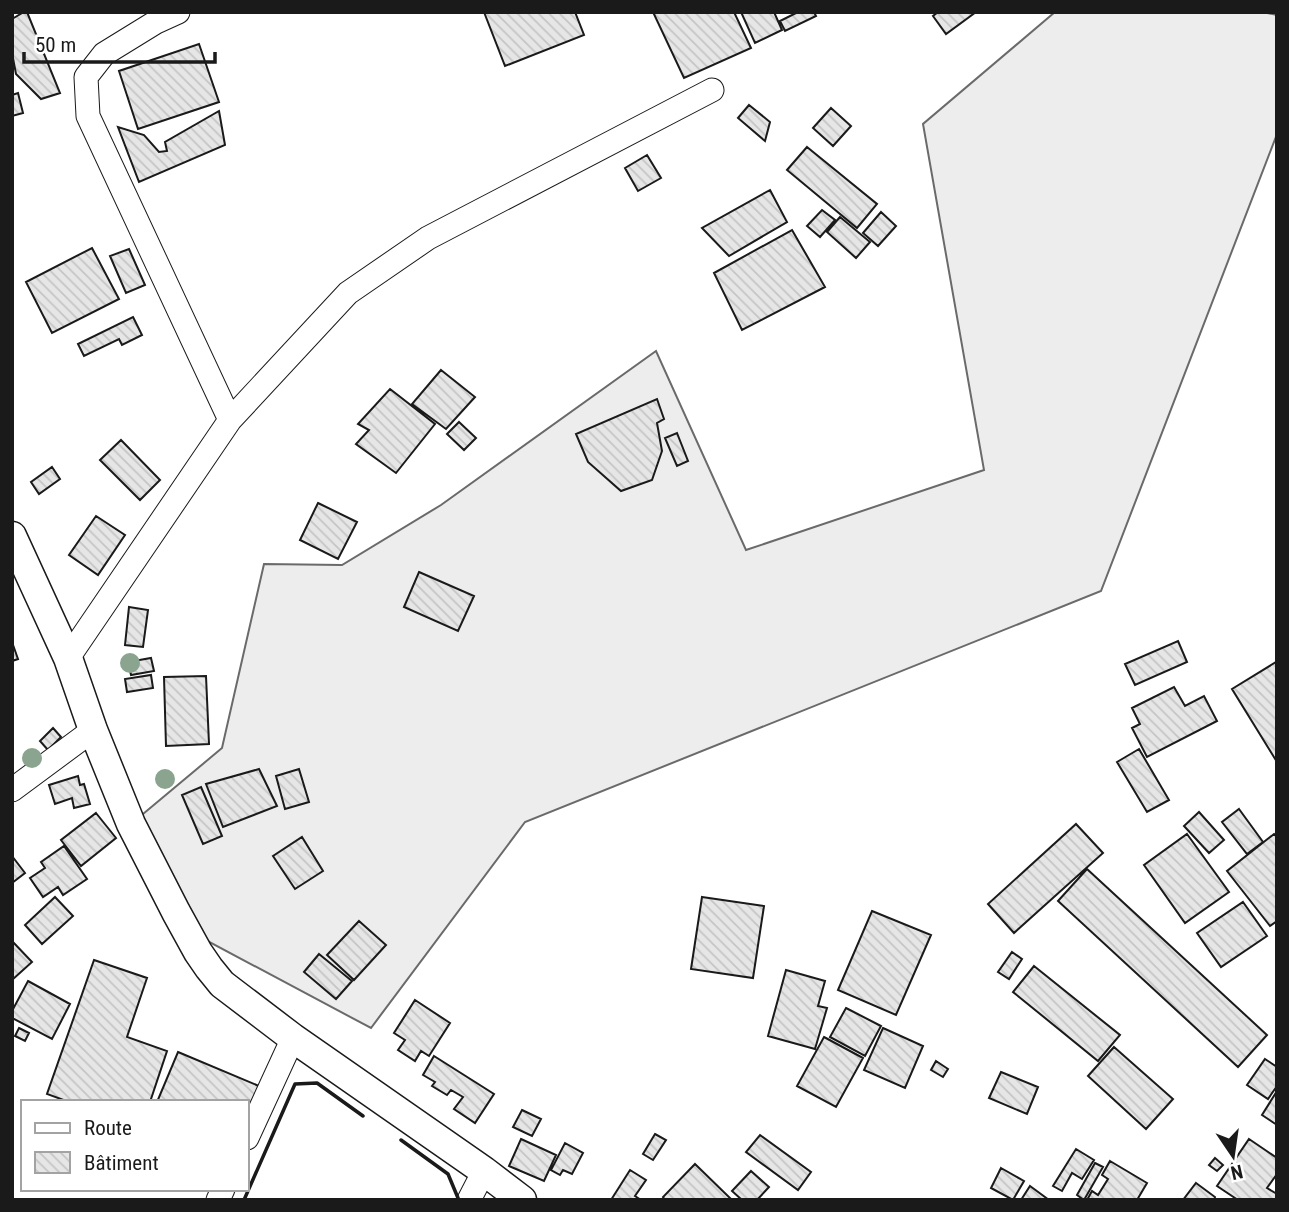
<svg xmlns="http://www.w3.org/2000/svg" width="1289" height="1212" font-family="'Roboto Condensed',sans-serif">
<style>
.built{fill:#ededed;stroke:#6a6a6a;stroke-width:2}
.building{fill:url(#building-back-hatch);stroke:#1a1a1a;stroke-width:2}
.lines{fill:none;stroke-linecap:round;stroke-linejoin:round}
.minor-casing{stroke:#1a1a1a;stroke-width:25}
.tertiary-casing{stroke:#1a1a1a;stroke-width:31}
.minor{stroke:#fff;stroke-width:23}
.tertiary{stroke:#fff;stroke-width:28}
.wall{stroke:#1a1a1a;stroke-width:3.5}
.tree{fill:#8aa48f}
</style>
<defs>
<pattern id="building-back-hatch" width="6" height="6" patternUnits="userSpaceOnUse" patternTransform="scale(1.75)"><rect width="6" height="6" fill="#e6e6e6"/><path d="M-1 5l2 2M0 0l6 6M5-1l2 2" fill="none" stroke="#c5c5c5"/></pattern>
</defs>
<rect width="100%" height="100%" fill="#fff"/>
<!-- built -->
<path class="built" d="M1055,12H1262L1277,15V134L1101,591L525,822L371,1028L170,921L131,824L222,748L264,564L342,565L441,505L656,351L746,550L984,470L923,124Z"/>
<!-- building -->
<path class="building" d="M24,12H27L60,93L41,99L16,74L12,53V19Z
M484,12H575L584,35L505,66Z
M653,12H734L751,48L684,78Z
M741,12H774L782,30L755,43Z
M798,12H814L816,16L785,31L780,21Z
M938,12H976L946,34L933,16Z
M199,44L219,102L138,129L119,71Z
M18,93L23,113L12,116V95Z
M749,105L770,122L765,141L738,118Z
M831,108L851,126L833,146L813,128Z
M219,111L225,145L139,182L118,127L144,135L159,152L167,151L165,142Z
M807,147L877,204L857,228L787,170Z
M647,155L661,178L638,191L625,168Z
M770,190L787,222L729,256L702,228Z
M822,210L835,220L820,237L807,226Z
M881,212L896,226L878,246L863,233Z
M840,217L870,242L856,258L827,232Z
M792,230L825,287L742,330L714,273Z
M92,248L119,299L52,333L26,282Z
M129,249L145,285L126,293L110,256Z
M133,317L142,335L122,345L119,339L84,356L78,344Z
M441,370L475,397L446,429L412,404Z
M390,389L435,424L396,473L356,444L369,430L358,424Z
M657,399L664,419L657,423L662,451L652,480L621,491L588,462L576,434Z
M459,422L476,438L464,450L447,434Z
M677,433L688,461L677,466L665,438Z
M121,440L160,480L140,500L100,460Z
M52,467L60,479L39,494L31,482Z
M318,503L357,522L338,559L300,540Z
M96,516L125,535L98,575L69,555Z
M419,572L474,596L458,631L404,607Z
M129,607L148,610L143,647L125,645Z
M1178,641L1187,662L1135,685L1125,664Z
M12,642L18,659L12,661Z
M151,658L154,671L131,675L128,662Z
M1276,662L1277,663V762L1232,689Z
M151,675L153,688L127,692L125,679Z
M206,676L209,744L166,746L164,677Z
M1174,687L1185,706L1204,696L1217,721L1147,757L1132,728L1140,724L1132,708Z
M53,728L61,737L48,750L40,741Z
M1139,749L1169,800L1147,812L1117,762Z
M259,769L277,806L223,827L206,784Z
M299,769L309,802L285,809L276,776Z
M78,776L80,785L84,784L90,804L74,808L72,798L55,804L49,785Z
M201,787L222,836L203,844L182,795Z
M1239,809L1263,842L1247,854L1222,822Z
M1199,812L1224,840L1209,853L1184,826Z
M96,813L116,838L81,866L61,840Z
M1076,824L1103,853L1014,933L988,904Z
M1187,834L1229,892L1185,923L1144,865Z
M1274,834L1277,837V921L1270,926L1227,871Z
M302,837L323,871L295,889L273,856Z
M64,846L87,879L63,895L58,887L43,897L30,878L45,868L41,862Z
M12,856L25,873L12,883Z
M1087,869L1267,1035L1238,1067L1058,901Z
M55,897L73,916L42,944L25,925Z
M702,897L764,906L753,978L691,969Z
M1243,902L1267,936L1221,967L1197,933Z
M872,911L931,935L896,1015L838,990Z
M359,921L386,945L354,980L327,955Z
M12,941L32,962L12,980Z
M1012,952L1022,959L1009,979L998,972Z
M319,954L352,981L336,999L304,972Z
M94,960L147,978L127,1037L167,1051L150,1102H69L47,1094Z
M1034,966L1120,1035L1098,1061L1013,992Z
M786,970L825,981L818,1006L827,1008L815,1049L768,1036Z
M28,981L70,1004L52,1039L12,1018V1011Z
M415,1000L450,1023L429,1056L421,1051L415,1061L398,1050L405,1040L394,1033Z
M846,1008L881,1026L865,1056L830,1037Z
M19,1028L29,1033L25,1041L15,1036Z
M883,1028L923,1046L905,1088L864,1070Z
M824,1037L863,1058L836,1107L797,1086Z
M1114,1047L1173,1099L1146,1129L1088,1076Z
M178,1052L259,1086L247,1115V1102H157Z
M434,1056L494,1094L475,1123L454,1109L463,1097L451,1090L447,1095L432,1086L435,1082L423,1075Z
M1265,1059L1277,1067V1086L1268,1099L1247,1085Z
M936,1061L948,1069L943,1077L931,1070Z
M1001,1072L1038,1087L1027,1114L989,1098Z
M1277,1091V1125L1262,1115Z
M522,1110L541,1119L532,1136L513,1127Z
M655,1134L666,1140L653,1160L643,1154Z
M760,1135L811,1172L798,1190L746,1152Z
M521,1139L556,1155L544,1181L509,1166Z
M1249,1139L1277,1158V1174L1267,1188L1277,1194V1200H1238L1217,1186Z
M565,1143L583,1153L572,1174L563,1170L560,1175L551,1170Z
M1076,1149L1094,1160L1082,1179L1072,1173L1062,1191L1053,1186Z
M1215,1158L1223,1165L1217,1171L1209,1165Z
M1110,1161L1147,1183L1137,1200H1087L1092,1191L1098,1195L1108,1179L1102,1175Z
M1095,1163L1103,1167L1084,1200L1077,1195Z
M695,1164L732,1200H665L663,1197Z
M1001,1168L1024,1181L1013,1200L991,1188Z
M630,1170L646,1180L635,1196L641,1200H611Z
M751,1171L769,1187L757,1200H742L732,1191Z
M1196,1183L1215,1197L1214,1200H1183Z
M1030,1186L1049,1200H1021Z"/>
<g class="lines">
<!-- minor casing -->
<g class="minor-casing">
<path id="minor" d="M178,12L156,22L104,54L86,77L88,116L230,420
M68,658L230,420L348,293L428,238L712,90
M12,790L93,730
M247,1138L293,1038
M218,1200L223,1189
M469,1200L484,1171"/>
</g>
<!-- tertiary casing -->
<g class="tertiary-casing">
<path id="tertiary" d="M12,536L68,658L93,730L131,824L176,912L198,952L209,968L222,984L293,1038L484,1171L522,1200"/>
</g>
<!-- minor -->
<use href="#minor" class="minor"/>
<!-- tertiary -->
<use href="#tertiary" class="tertiary"/>
<!-- wall -->
<path class="wall" d="M401,1140L448,1174L458,1198L457,1200
M244,1200L295,1084L317,1083L363,1116"/>
</g>
<!-- trees -->
<g class="tree">
<circle cx="130" cy="663" r="10"/>
<circle cx="32" cy="758" r="10"/>
<circle cx="165" cy="779" r="10"/>
</g>
<!-- border -->
<rect width="1289" height="1212" fill="none" stroke="#1a1a1a" stroke-width="28"/>
<!-- legend -->
<rect x="21" y="1100" width="228" height="91" fill="#ffffff" stroke="#a3a3a3" stroke-width="2"/>
<rect x="35" y="1123" width="35" height="10" fill="#ffffff" stroke="#a3a3a3" stroke-width="2"/>
<text x="84" y="1135" font-size="21" fill="#1a1a1a">Route</text>
<rect x="35" y="1152" width="35" height="21" fill="url(#building-back-hatch)" stroke="#a3a3a3" stroke-width="2"/>
<text x="84" y="1170" font-size="21" fill="#1a1a1a">Bâtiment</text>
<!-- north arrow -->
<g transform="translate(1233 1156) rotate(167)" stroke="#ffffff" stroke-width="5" paint-order="stroke">
<path d="M0-5L12 26L0 18L-12 26Z" fill="#1a1a1a"/>
<text y="-10" font-size="19" font-weight="bold" text-anchor="middle" fill="#1a1a1a">N</text>
</g>
<!-- scale -->
<path d="M24 52v10h191v-10" fill="none" stroke="#1a1a1a" stroke-width="3.5"/>
<text x="35" y="52" font-size="21" fill="#1a1a1a" stroke="#ffffff" stroke-width="5" paint-order="stroke">50 m</text>
</svg>
